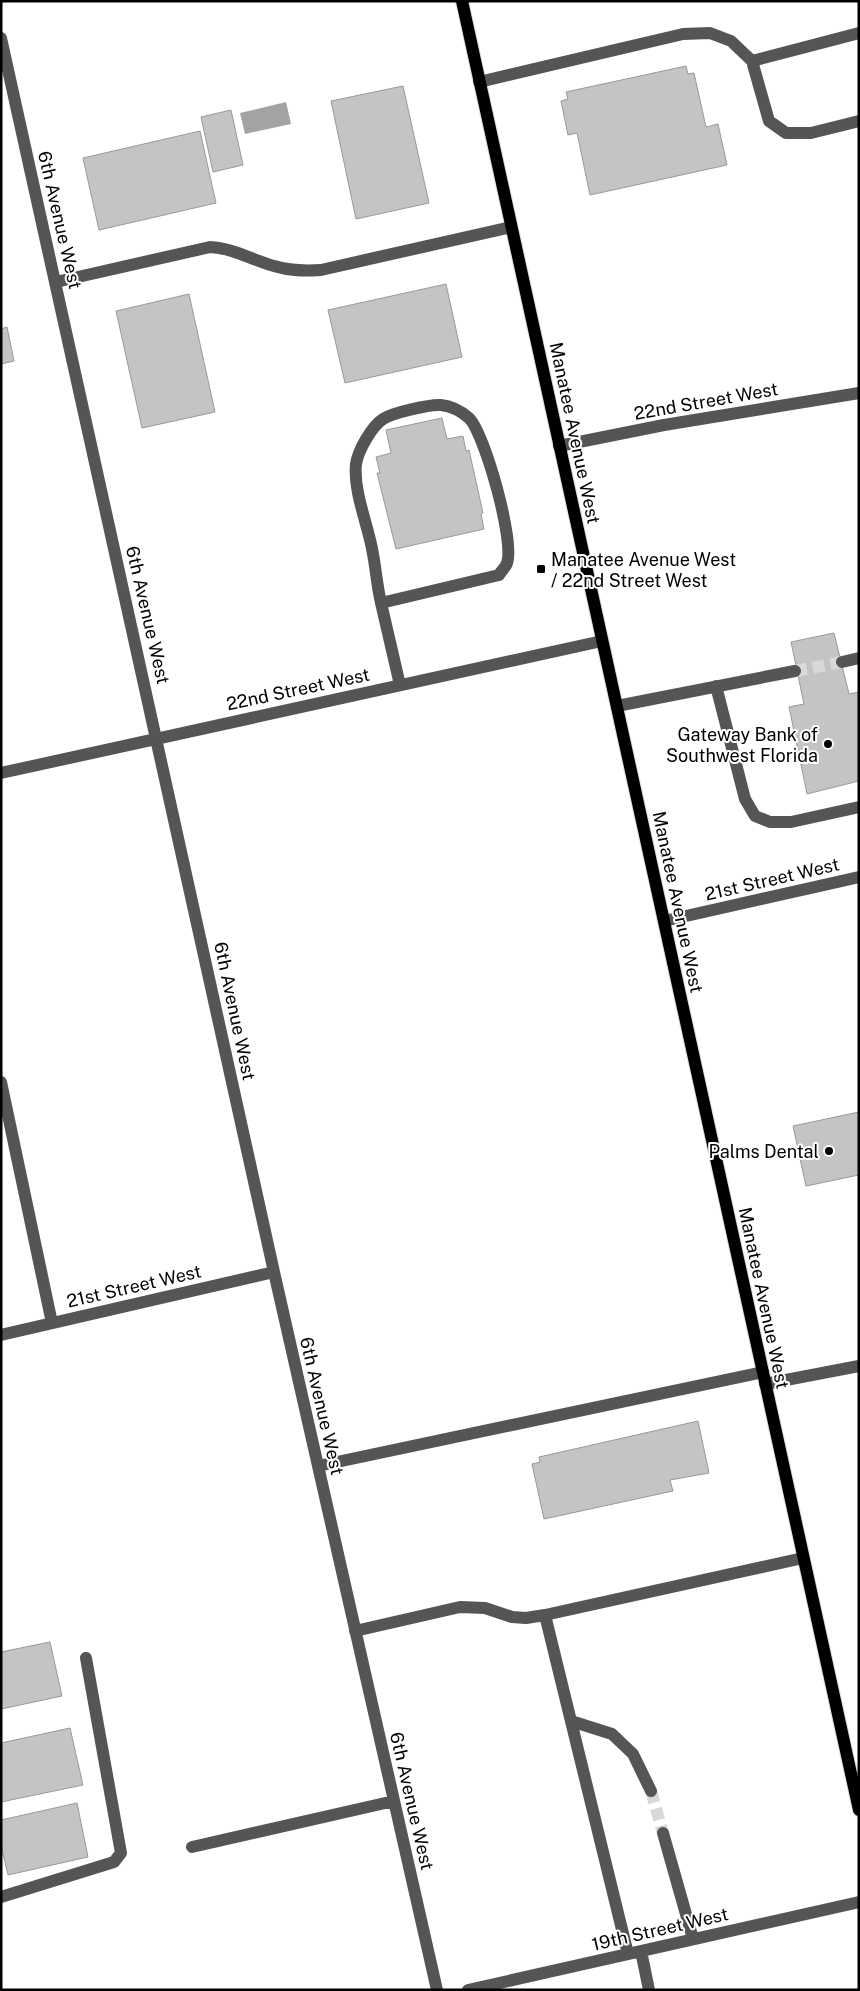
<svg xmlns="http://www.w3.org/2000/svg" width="860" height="1991" font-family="'Public Sans',sans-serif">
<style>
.water{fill:#a3a3a3}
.building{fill:#c4c4c4;stroke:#999}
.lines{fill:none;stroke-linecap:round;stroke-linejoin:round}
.minor-tunnel{stroke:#d9d9d9;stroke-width:12;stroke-dasharray:12 6;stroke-linecap:butt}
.major-casing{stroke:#dbdbdb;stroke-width:14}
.minor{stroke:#555;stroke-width:12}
.major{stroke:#000;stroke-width:12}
.poi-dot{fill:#000;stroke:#fff;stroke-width:2}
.labels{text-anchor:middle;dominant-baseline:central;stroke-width:4;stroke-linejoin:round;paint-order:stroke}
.street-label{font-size:18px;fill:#000;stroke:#fff}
.poi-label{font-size:18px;fill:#000;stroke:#fff;text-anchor:end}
</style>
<rect width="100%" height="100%" fill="#fff"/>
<!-- water -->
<path class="water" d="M286,102L291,124L245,134L240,113Z"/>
<!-- building -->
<path class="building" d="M686,66L688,74L694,73L706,127L718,124L727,165L590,195L577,133L568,135L561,101L568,99L566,92Z
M403,86L429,203L356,219L331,101Z
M231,110L243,165L213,172L201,117Z
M200,131L216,203L99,230L83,158Z
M446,284L462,357L345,383L328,310Z
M189,294L215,412L142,428L116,311Z
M7,327L14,361L1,364V329Z
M442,418L447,439L463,436L466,451L469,450L483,513L481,514L484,529L396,549L377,473H380L376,457L391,453L386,430Z
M834,633L849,694L859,692V781L807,794L789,707L804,704L791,642Z
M859,1112V1175L806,1186L793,1126Z
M698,1421L709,1473L670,1480L673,1491L544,1519L532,1464L540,1462L539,1457Z
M50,1642L62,1696L1,1709V1652Z
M70,1728L83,1785L1,1802V1743Z
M77,1803L88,1857L8,1875L1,1845V1820Z"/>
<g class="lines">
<!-- minor-tunnel -->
<path class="minor-tunnel" d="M795,671L842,662
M651,1791L663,1833"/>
<!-- major casing -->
<g class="major-casing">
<path id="major" d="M462,1L859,1810"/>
</g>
<!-- minor -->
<path class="minor" d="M1,38L274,1272L437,1990
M752,61L859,33
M479,82L683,34L710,33L731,41L752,61L769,121L786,133H811L859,121
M56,282L210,247C233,248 252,260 274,266C290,271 304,271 321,270L511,227
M559,446L664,425L859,393
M381,603C377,586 376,570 373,554C369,527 353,492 356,464C358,451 371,427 383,419C392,413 430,404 441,405C451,406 462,412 469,418C485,434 515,542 507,563C506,567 501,571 499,575L381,603L400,685
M842,662L859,658
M716,686L745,799L755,816L770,822H791L859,807
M617,706L795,671
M1,773L602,641
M664,921L859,877
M1,1082L52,1323
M1,1335L274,1272
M765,1384L859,1366
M318,1466L763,1372
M355,1631L460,1607L485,1608L512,1617L526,1618L545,1615
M571,1721L612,1734L633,1754L651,1791
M663,1833L693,1939
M192,1847L394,1801
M1,1897L114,1862L121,1853L86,1658
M641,1951L649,1990
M628,1954L545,1615L803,1558
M468,1990L859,1902"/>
<!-- major -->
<use href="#major" class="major"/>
</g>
<!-- markers -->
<g class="poi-dot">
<rect x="536" y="564" width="10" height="10" rx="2.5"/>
<circle cx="828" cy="744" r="5"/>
<circle cx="829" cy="1151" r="5"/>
</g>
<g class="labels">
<!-- street labels -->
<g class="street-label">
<text transform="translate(60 220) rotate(77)">6th Avenue West</text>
<text transform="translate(706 401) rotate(-10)">22nd Street West</text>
<text transform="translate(575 433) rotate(78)">Manatee Avenue West</text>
<text transform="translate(148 615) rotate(77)">6th Avenue West</text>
<text transform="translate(298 689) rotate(-12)">22nd Street West</text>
<text transform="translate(772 879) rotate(-13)">21st Street West</text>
<text transform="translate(678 902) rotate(78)">Manatee Avenue West</text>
<text transform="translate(235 1011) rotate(78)">6th Avenue West</text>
<text transform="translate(134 1286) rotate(-13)">21st Street West</text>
<text transform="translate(764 1298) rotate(78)">Manatee Avenue West</text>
<text transform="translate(322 1406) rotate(77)">6th Avenue West</text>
<text transform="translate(412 1801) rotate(77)">6th Avenue West</text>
<text transform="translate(660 1929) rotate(-13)">19th Street West</text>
</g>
<!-- poi labels -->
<g class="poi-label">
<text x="551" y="559" text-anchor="start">Manatee Avenue West<tspan x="551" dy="21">/ 22nd Street West</tspan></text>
<text x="818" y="734">Gateway Bank of<tspan x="818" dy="21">Southwest Florida</tspan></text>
<text x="819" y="1151">Palms Dental</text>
</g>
</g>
<!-- border -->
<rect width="860" height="1991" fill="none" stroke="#000000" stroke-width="5"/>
</svg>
